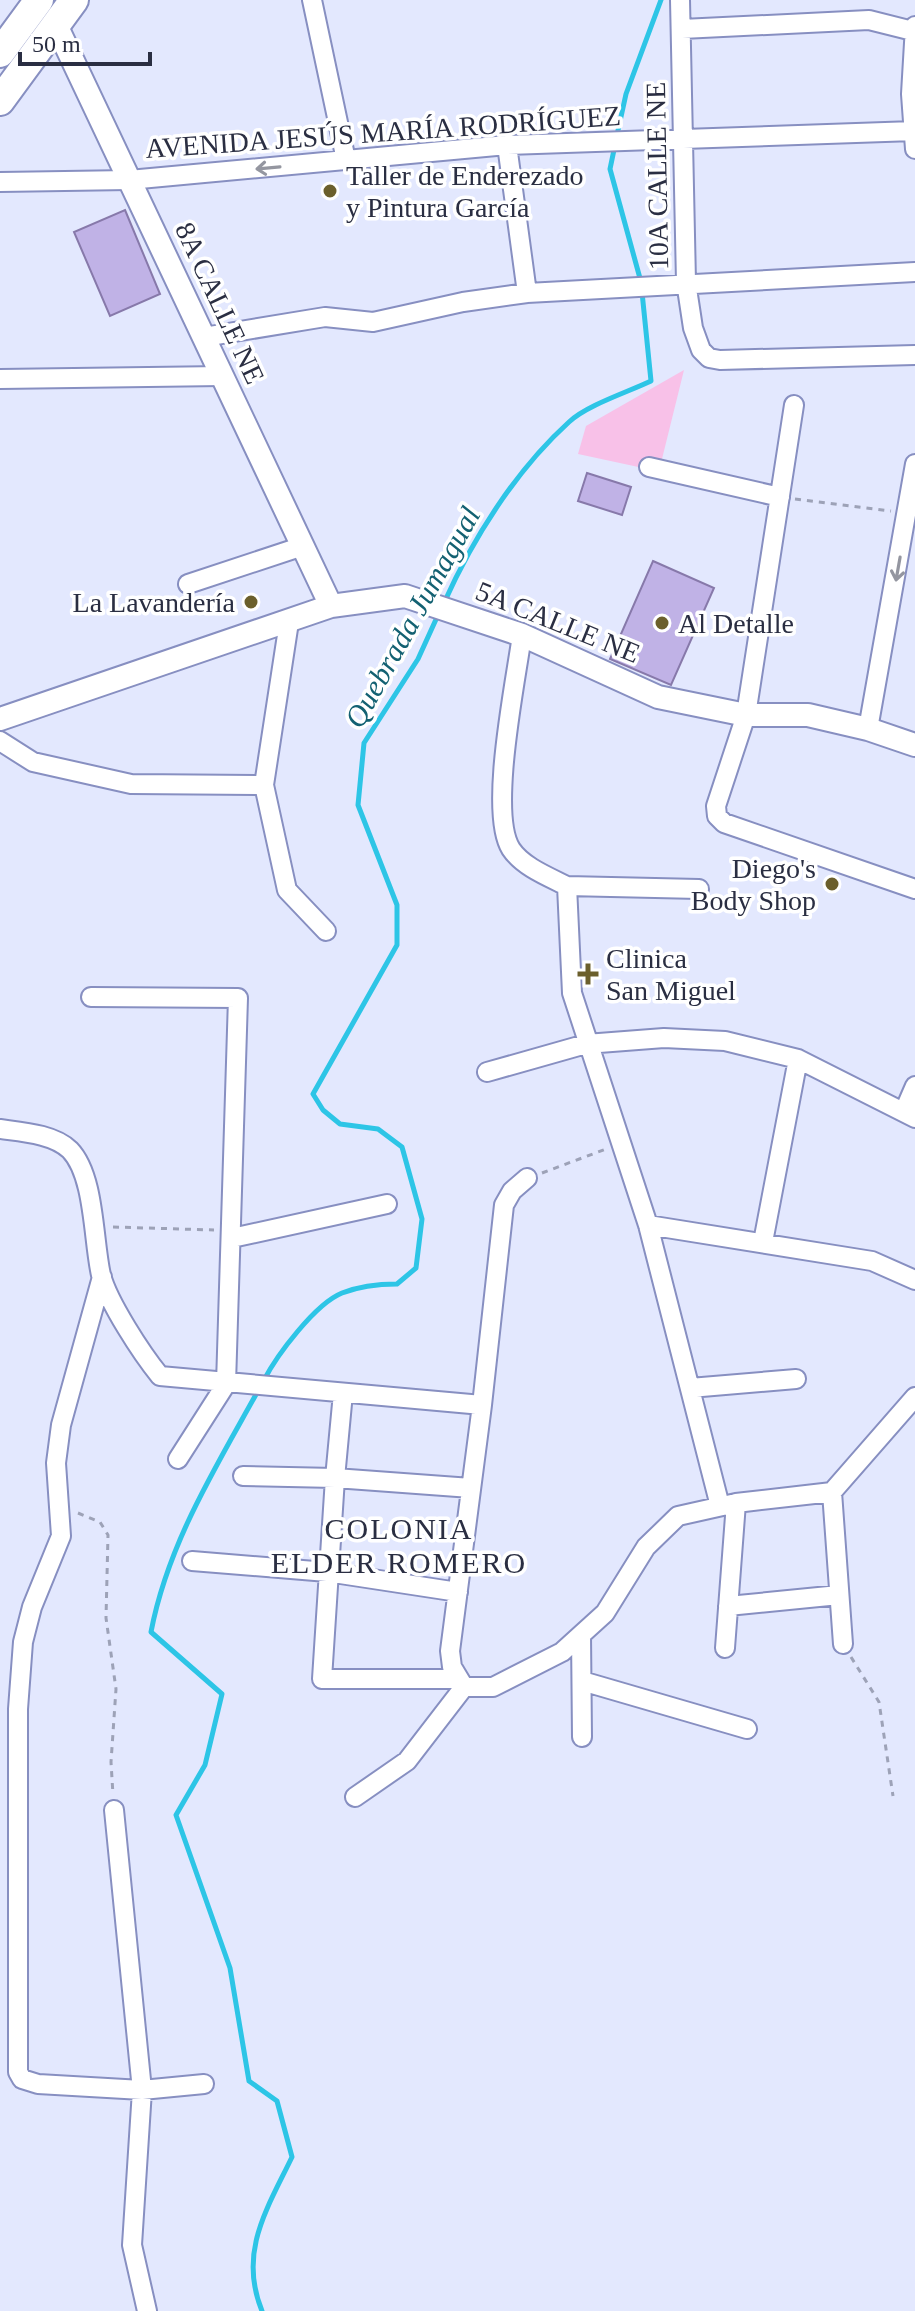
<svg xmlns="http://www.w3.org/2000/svg" width="915" height="2311" font-family="'Times New Roman',serif">
<style>
.green{fill:#f8c1e8}
.lines{fill:none;stroke-linecap:round;stroke-linejoin:round}
.stream{stroke:#2dc5e6;stroke-width:5}
.building{fill:#c0b2e6;stroke:#8779aa;stroke-width:2}
.minor-casing{stroke:#878fc1;stroke-width:22}
.tertiary-casing{stroke:#878fc1;stroke-width:26}
.primary-casing{stroke:#878fc1;stroke-width:32}
.path{stroke:#9da2b7;stroke-width:3;stroke-dasharray:6 6;stroke-linecap:butt}
.minor{stroke:#fff;stroke-width:18}
.tertiary{stroke:#fff;stroke-width:22}
.primary{stroke:#fff;stroke-width:28}
.oneway{stroke:#9496a0}
.poi-dot{fill:#6b5f2c;stroke:#fff;stroke-width:3}
.labels{text-anchor:middle;dominant-baseline:central;stroke-width:7;stroke-linejoin:round;paint-order:stroke}
.street-label{font-size:28px;fill:#2a2e42;stroke:#fff}
.poi-label{font-size:28px;fill:#2a2e42;stroke:#fff;text-anchor:start}
.water-label{font-size:30px;font-style:italic;fill:#136172;stroke:#fff}
.neighbourhood-label{font-size:30px;letter-spacing:2px;fill:#2a2e42;stroke:#fff}
</style>
<rect width="100%" height="100%" fill="#e3e8fe"/>
<!-- green -->
<path class="green" d="M684,370L661,463L645,458L643,468L578,454L586,426Z"/>
<g class="lines">
<!-- stream -->
<path class="stream" d="M617,135L626,94L661,0
M615,145L610,169L641,282
M444,603C473,538 516,470 569,422C587,405 628,392 651,381L642,292
M264,1380C277,1355 315,1304 342,1293C360,1286 378,1284 397,1284L416,1268L422,1219L402,1147L378,1129L340,1124L323,1110L313,1094L397,945V905L358,805L364,743L418,659L438,615
M259,1389C216,1467 168,1543 151,1632L222,1694L205,1765L176,1815L230,1968L249,2081L277,2101L292,2157C267,2209 238,2252 262,2311"/>
</g>
<!-- building -->
<path class="building" d="M125,210L160,294L110,316L74,232Z
M587,473L631,487L622,515L578,501Z
M653,561L714,588L671,685L610,659Z"/>
<g class="lines">
<!-- minor casing -->
<g class="minor-casing">
<path id="minor" d="M312,0L346,160
M680,0L686,282L693,328L701,350L709,358L720,360L915,355
M915,26L911,94L915,149
M682,29L869,20L913,31
M507,145L527,293
M0,182L129,180L507,145L914,131
M204,337L325,317L373,322L463,302L527,293L915,272
M0,379L222,376
M794,405L746,715L716,806L717,816L724,823L915,889
M649,467L780,497
M188,584L303,546
M289,622L264,785L287,890L326,931
M522,635C516,680 488,813 511,849C523,867 549,877 567,886L572,993L648,1225L720,1506
M868,729L915,464
M0,741L33,762L131,784L264,785
M567,886L699,889
M91,997L238,998L226,1384L178,1459
M487,1072L586,1044L664,1038L725,1041L798,1059L915,1118
M905,1109L915,1086
M0,1129C22,1132 54,1134 70,1150C95,1176 93,1240 101,1275C108,1302 142,1354 160,1376L482,1405L450,1651L452,1667L464,1687H493L562,1652L605,1613L646,1547L678,1516L736,1503L832,1492
M648,1225L872,1261L915,1280
M232,1238L387,1204
M763,1242L798,1059
M102,1277L61,1425L56,1463L61,1536L32,1607L23,1642L18,1709V2072L22,2079L38,2084L142,2090L204,2084
M690,1388L796,1379
M343,1393L335,1478L471,1488
M482,1405L504,1205L512,1191L527,1178
M243,1476L335,1478L322,1679H459
M192,1561L327,1572L458,1592
M728,1606L839,1595
M581,1635L582,1737
M843,1644L832,1492L915,1397
M725,1648L736,1503
M582,1681L747,1729
M355,1797L407,1761L464,1687
M114,1810L142,2090L132,2245L147,2311"/>
</g>
<!-- tertiary casing -->
<g class="tertiary-casing">
<path id="tertiary" d="M56,25L331,606
M0,719L331,606L405,596L522,635L658,697L746,715H808L868,729L915,745"/>
</g>
<!-- primary casing -->
<g class="primary-casing">
<path id="primary" d="M0,53L39,0
M0,101L74,0"/>
</g>
<!-- path -->
<path class="path" d="M795,499L891,511
M542,1173L606,1149
M113,1227L214,1230
M78,1513L100,1522L108,1535L106,1618L116,1689L111,1762L113,1795
M851,1657L879,1702L893,1796"/>
<!-- minor -->
<use href="#minor" class="minor"/>
<!-- tertiary -->
<use href="#tertiary" class="tertiary"/>
<!-- primary -->
<use href="#primary" class="primary"/>
</g>
<!-- one-way arrows -->
<defs><path id="oneway-shaft" d="M-6 0H5M1.5-3L5.5 0L1.5 3" fill="none" stroke-width="1.6" stroke-linecap="round" stroke-linejoin="round" transform="scale(2)"/></defs>
<g class="oneway">
<use href="#oneway-shaft" transform="translate(268 168) rotate(175)"/>
<use href="#oneway-shaft" transform="translate(898 569) rotate(100)"/>
</g>
<!-- markers -->
<g class="poi-dot">
<circle cx="330" cy="191" r="8"/>
<circle cx="251" cy="602" r="8"/>
<circle cx="662" cy="623" r="8"/>
<circle cx="832" cy="884" r="8"/>
<path d="M584 962h8v8h8v8h-8v8h-8v-8h-8v-8h8z"/>
</g>
<g class="labels">
<!-- street labels -->
<g class="street-label">
<text transform="translate(383 132) rotate(-4)">AVENIDA JESÚS MARÍA RODRÍGUEZ</text>
<text transform="translate(657 176) rotate(-91)">10A CALLE NE</text>
<text transform="translate(220 303) rotate(65)">8A CALLE NE</text>
<text transform="translate(558 622) rotate(22)">5A CALLE NE</text>
</g>
<!-- poi labels -->
<g class="poi-label">
<text x="346" y="175">Taller de Enderezado<tspan x="346" dy="32">y Pintura García</tspan></text>
<text x="235" y="602" text-anchor="end">La Lavandería</text>
<text x="678" y="623">Al Detalle</text>
<text x="816" y="868" text-anchor="end">Diego's<tspan x="816" dy="32">Body Shop</tspan></text>
<text x="606" y="958">Clinica<tspan x="606" dy="32">San Miguel</tspan></text>
</g>
<!-- water labels -->
<g class="water-label">
<text transform="translate(412 617) rotate(-61)">Quebrada Jumagual</text>
</g>
<!-- neighbourhood labels -->
<g class="neighbourhood-label">
<text x="399" y="1528">COLONIA<tspan x="399" dy="34">ELDER ROMERO</tspan></text>
</g>
</g>
<!-- scale -->
<path d="M20 52v12h130v-12" fill="none" stroke="#2a2e42" stroke-width="4"/>
<text x="32" y="52" font-size="24" fill="#2a2e42" stroke="#ffffff" stroke-width="6" paint-order="stroke">50 m</text>
</svg>
